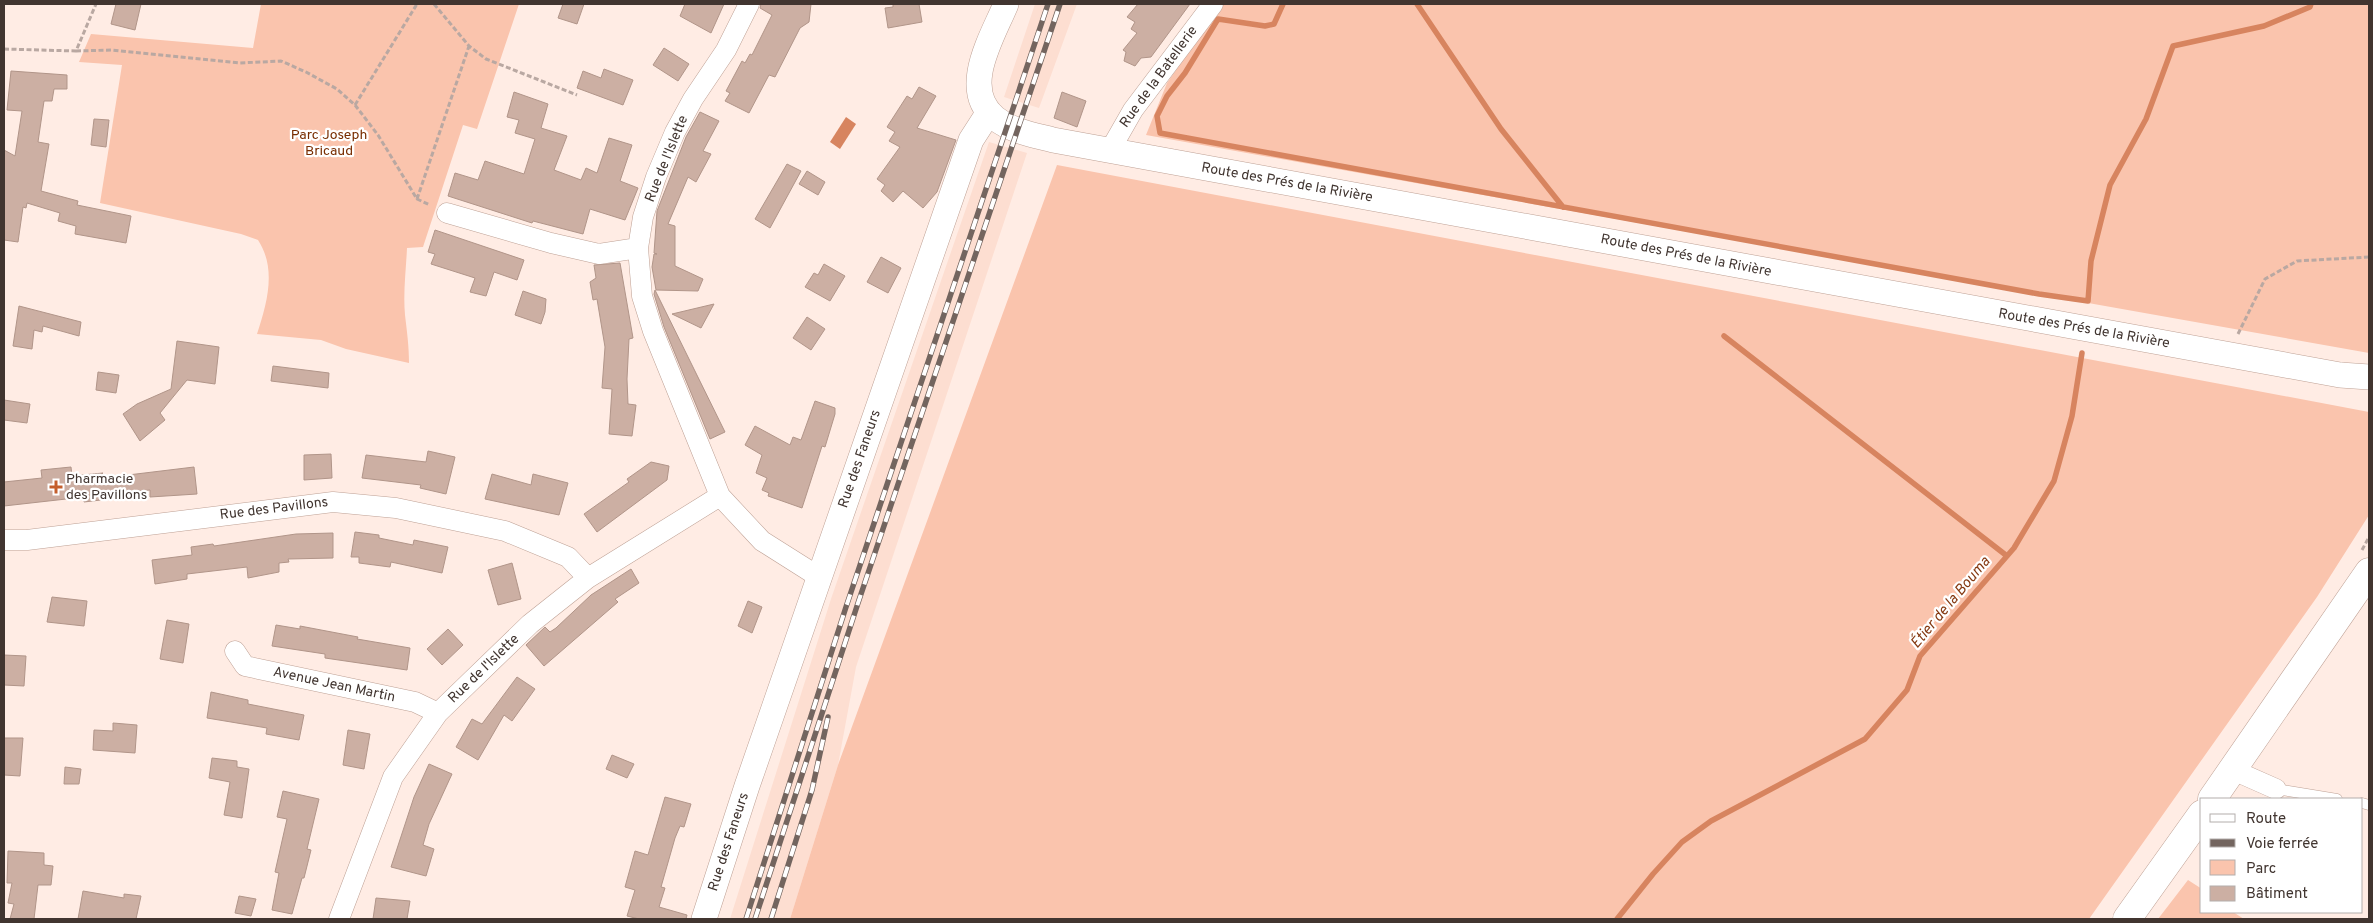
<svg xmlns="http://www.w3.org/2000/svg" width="2373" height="923" font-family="Overpass,sans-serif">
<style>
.built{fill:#fdded1}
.green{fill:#fac4ad}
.water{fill:#d7845f}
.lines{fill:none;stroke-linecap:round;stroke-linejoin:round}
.stream{stroke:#d7845f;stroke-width:5.5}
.building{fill:#ccafa3;stroke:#b19589}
.service-casing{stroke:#bea195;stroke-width:11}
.minor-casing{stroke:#bea195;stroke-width:21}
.tertiary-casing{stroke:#bea195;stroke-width:26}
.secondary-casing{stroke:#bea195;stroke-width:29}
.path{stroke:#b9a8a2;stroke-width:3;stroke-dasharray:5 2.5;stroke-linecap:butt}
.service{stroke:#fff;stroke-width:10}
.minor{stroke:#fff;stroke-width:20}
.tertiary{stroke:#fff;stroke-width:25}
.secondary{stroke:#fff;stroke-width:28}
.rail-casing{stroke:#73655f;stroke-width:5.5}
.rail{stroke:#fff;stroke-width:4;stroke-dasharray:11;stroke-linecap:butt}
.poi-dot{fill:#c45f2d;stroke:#fff;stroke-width:2}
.labels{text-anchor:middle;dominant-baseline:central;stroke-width:4.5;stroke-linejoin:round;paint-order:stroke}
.street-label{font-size:14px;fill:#413530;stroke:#fff}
.park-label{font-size:14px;fill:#782d01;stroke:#fff}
.poi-label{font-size:14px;fill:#413530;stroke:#fff;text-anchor:start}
.water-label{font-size:15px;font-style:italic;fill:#853911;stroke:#fff}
</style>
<rect width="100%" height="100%" fill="#ffece4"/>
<!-- built -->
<path class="built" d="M1035,4H1077L1039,108L1004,97Z
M989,142L1027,153L856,667L838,765L790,919H730L831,599Z"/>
<!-- green -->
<path class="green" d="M261,4H519L477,129L463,125L423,247L407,248C406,270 403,293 405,315C407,332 409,346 409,363L346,349L321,340L257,334C267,303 277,269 258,240L241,234L100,203L122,65L79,62L91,34L253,48Z
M1222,4H2369V353L1146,135L1167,83Z
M1057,165L2369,412V515L2317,597L2089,919H790L838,765Z
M2188,880L2202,889V912H2233L2244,919H2158Z"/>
<!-- water -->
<path class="water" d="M846,117L856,124L840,149L830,142Z"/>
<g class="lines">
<!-- stream -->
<path class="stream" d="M1283,4L1274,24L1265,26L1218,19L1185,73L1167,96L1157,116L1160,133L2039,294L2088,301L2091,261L2110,185L2146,119L2173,46L2264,26L2310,7L2311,4
M1417,4L1501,129L1563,207
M1724,336L2007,556
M1617,919L1653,874L1682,842L1711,821L1865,739L1907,690L1920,656L2014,548L2054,481L2072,416L2082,353"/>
</g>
<!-- building -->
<path class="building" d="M116,4H141L135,30L111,24Z
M563,4H584L577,24L558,18Z
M685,4H724L711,33L680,16Z
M761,4H811L809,22L800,28L775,77L769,75L749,113L725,101L730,93L726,91L742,61L745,63L750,54L752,55L772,15L760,8Z
M893,4H919L922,22L888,28L885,8L893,7Z
M1138,4H1190L1151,57L1141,58L1135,66L1124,61L1126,52L1123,50L1137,33L1131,29L1135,22L1127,17Z
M664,48L689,64L678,81L653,65Z
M604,69L633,80L623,105L577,88L583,71L601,78Z
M11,71L67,75V89H54L52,101H44L38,142L49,144L41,191L78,201L77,205L131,216L126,243L75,234L76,226L58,221L60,213L27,203L26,208L23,207L18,242L4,240V150L15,156L22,111L7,110Z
M919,87L936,96L917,128L956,140L937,192L923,208L903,191L893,202L881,191L885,185L877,179L900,147L889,141L895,132L887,127L907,96L912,99Z
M514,92L548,104L541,128L567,136L554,170L581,180L586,168L597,173L609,138L632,145L620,181L638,188L625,220L590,209L583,234L533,221L532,223L448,196L455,173L478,180L485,161L524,174L535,139L515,133L519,120L507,117Z
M1062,92L1086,101L1077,127L1054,118Z
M700,112L719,121L703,151L711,154L696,182L688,177L668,224L675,226V266L703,279L698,291L656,290L652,267L654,254H657L654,253L657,211L686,137Z
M94,119L109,120L106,147L91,145Z
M787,164L801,171L770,228L755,219Z
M807,171L825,182L818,195L799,184Z
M435,230L524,260L517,280L494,272L486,296L470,292L475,278L431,264L435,254L428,252Z
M881,257L901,268L888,293L867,282Z
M620,263L633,338L629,339L627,379L628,404L636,405L632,436L609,434L612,389L602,388L605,347L597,299L593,300L590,282L596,278L594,265Z
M824,264L845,276L830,301L805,287L814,273L818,275Z
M655,290L725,432L710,439L664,327L654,294Z
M523,291L546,299L545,312L541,324L515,315Z
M714,304L701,328L672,314Z
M19,306L81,322L79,336L43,326L42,332L34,330L32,349L13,346Z
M807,317L825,329L811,350L793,338Z
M177,341L219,347L215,384L187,380L160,413L165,420L140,441L123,414L137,404L171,389Z
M273,366L329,373L328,388L271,381Z
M98,372L119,375L116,393L96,390Z
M4,400L30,404L27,423L4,420Z
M815,401L835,408V414L825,447L822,446L802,508L768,496L769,493L762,490L767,478L756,473L762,455L745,445L755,426L790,445L793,437L801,440Z
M428,451L455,457L446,494L420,488L421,485L362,478L366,455L426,462Z
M331,454L332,478L304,480V455Z
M651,462L669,466L667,480L597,532L584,514L629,482L627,479Z
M71,467L72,476L103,473L95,479L194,467L197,494L150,497V490L108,494L109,499L84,502V497L4,506V482L42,478L41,470Z
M492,474L531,485L533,474L568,483L559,515L485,499Z
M355,532L379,535V538L413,545L414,540L448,547L442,573L391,562L390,567L359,563V557H351Z
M333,533V558L288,559L289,562L279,563V572L248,578L247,567L187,574V579L155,584L152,560L192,555L191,547L213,544L214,546L296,534Z
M512,563L521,599L498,605L488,570Z
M631,569L639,583L615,599L618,602L544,666L526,645L545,627L550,632L556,628L591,595Z
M52,597L87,601L84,626L47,622Z
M748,601L762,607L752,633L738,626Z
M167,620L189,624L183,663L160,659Z
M276,625L300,629V626L358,637L357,639L410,648L407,670L325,658V654L272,646Z
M448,629L463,645L442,665L427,649Z
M4,655L26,656L24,686L4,685Z
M517,677L535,689L512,721L504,715L478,760L456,747L472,719L482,724Z
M211,692L248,700V704L304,715L299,740L266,734L267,728L207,718Z
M113,723L137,725L135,753L93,750L94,730L113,731Z
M348,730L370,734L364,769L343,765Z
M4,738H23L20,776L4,775Z
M612,755L634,764L627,778L606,769Z
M212,758L237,761V767L249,769L242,818L224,815L230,782L209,778Z
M429,764L452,774L429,824L423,845L434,849L426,876L391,867L414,797Z
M65,767L81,769L79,784H64Z
M283,791L319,799L307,849L311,850L304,878H302L292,914L272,910L279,873L275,872L287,819L277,817Z
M665,797L691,804L684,827L680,826L675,838L661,887L665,888L659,907L687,915L686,919H639L627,916L635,890L625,887L635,851L648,855Z
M8,851L44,853V865L53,866L51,885H38L34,919H10L14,904L8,903L12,883H7Z
M83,891L124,898V894L141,896L136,919H78Z
M239,896L256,899L251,916L235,913Z
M376,898L410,901L407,919H373Z"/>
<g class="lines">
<!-- service casing -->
<g class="service-casing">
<path id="service" d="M2276,789L2337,799
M2362,803L2369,805"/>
</g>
<!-- minor casing -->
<g class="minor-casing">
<path id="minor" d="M1109,152L1133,110L1213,4
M447,213L551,243L599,254L638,248
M720,496L762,541L819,577
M4,540H27L333,502L396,508L505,531L568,557L588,578
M235,651L245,666L415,702L438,713
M2233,770L2276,789
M339,919L393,777L438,713L530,624L588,578L720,496L653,331L642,296L638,248L643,217L656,177L675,132L693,99L726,50L749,4"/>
</g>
<!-- tertiary casing -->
<g class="tertiary-casing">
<path id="tertiary" d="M1006,4C993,36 959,89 995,118C1011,131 1034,135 1053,140L2340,375L2369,377
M704,919L747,786L971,140L989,112"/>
</g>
<!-- secondary casing -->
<g class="secondary-casing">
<path id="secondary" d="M2212,799L2369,572
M2127,919L2202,814"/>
</g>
<!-- path -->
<path class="path" d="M434,4L469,46L486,59L577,95
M4,49L76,51L96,4
M76,51L112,50L240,63L281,61L306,72L337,89L355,105L378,135L417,199L430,205
M355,105L417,4
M417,199L469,46
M2238,334L2265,279L2297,261L2369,257
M2362,550L2369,537"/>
<!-- service -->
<use href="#service" class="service"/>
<!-- minor -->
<use href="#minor" class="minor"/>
<!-- tertiary -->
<use href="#tertiary" class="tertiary"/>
<!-- secondary -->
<use href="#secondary" class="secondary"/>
<!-- rail casing -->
<g class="rail-casing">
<path id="rail" d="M746,919L846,607L1048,4
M755,919L858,603L1060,4
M771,919L812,790L828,717"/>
</g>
<!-- rail -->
<use href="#rail" class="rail"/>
</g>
<!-- markers -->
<path class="poi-dot" d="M53.5 479.5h5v5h5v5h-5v5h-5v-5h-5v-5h5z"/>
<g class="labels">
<!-- street labels -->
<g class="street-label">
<text transform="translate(1159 77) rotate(-54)">Rue de la Batellerie</text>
<text transform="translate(667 159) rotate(-68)">Rue de l'Islette</text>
<text transform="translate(1287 183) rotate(10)">Route des Prés de la Rivière</text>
<text transform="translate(1686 256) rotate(11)">Route des Prés de la Rivière</text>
<text transform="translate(2084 329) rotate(10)">Route des Prés de la Rivière</text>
<text transform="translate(860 459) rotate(-71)">Rue des Faneurs</text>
<text transform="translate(274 509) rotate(-7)">Rue des Pavillons</text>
<text transform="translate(484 669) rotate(-44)">Rue de l'Islette</text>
<text transform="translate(334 685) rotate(12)">Avenue Jean Martin</text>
<text transform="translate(729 842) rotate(-72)">Rue des Faneurs</text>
</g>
<!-- park labels -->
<g class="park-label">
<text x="329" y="135">Parc Joseph<tspan x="329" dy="16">Bricaud</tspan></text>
</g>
<!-- poi labels -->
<g class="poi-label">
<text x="66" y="479">Pharmacie<tspan x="66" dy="16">des Pavillons</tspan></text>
</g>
<!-- water labels -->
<g class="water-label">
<text transform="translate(1951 603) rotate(-50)">Étier de la Bouma</text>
</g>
</g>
<!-- border -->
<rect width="2373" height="923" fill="none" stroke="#413530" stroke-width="10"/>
<!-- legend -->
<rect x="2200" y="798" width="162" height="115" fill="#ffffff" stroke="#b3aeac"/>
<rect x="2210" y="814" width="25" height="8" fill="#ffffff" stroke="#b3aeac"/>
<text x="2246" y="823" font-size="15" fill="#413530">Route</text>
<rect x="2210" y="839" width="25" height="8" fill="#73655f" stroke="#b3aeac"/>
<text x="2246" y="848" font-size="15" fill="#413530">Voie ferrée</text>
<rect x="2210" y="860" width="25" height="15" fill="#fac4ad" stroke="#b3aeac"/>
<text x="2246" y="873" font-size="15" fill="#413530">Parc</text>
<rect x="2210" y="886" width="25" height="15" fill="#ccafa3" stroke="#b3aeac"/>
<text x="2246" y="898" font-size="15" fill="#413530">Bâtiment</text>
</svg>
